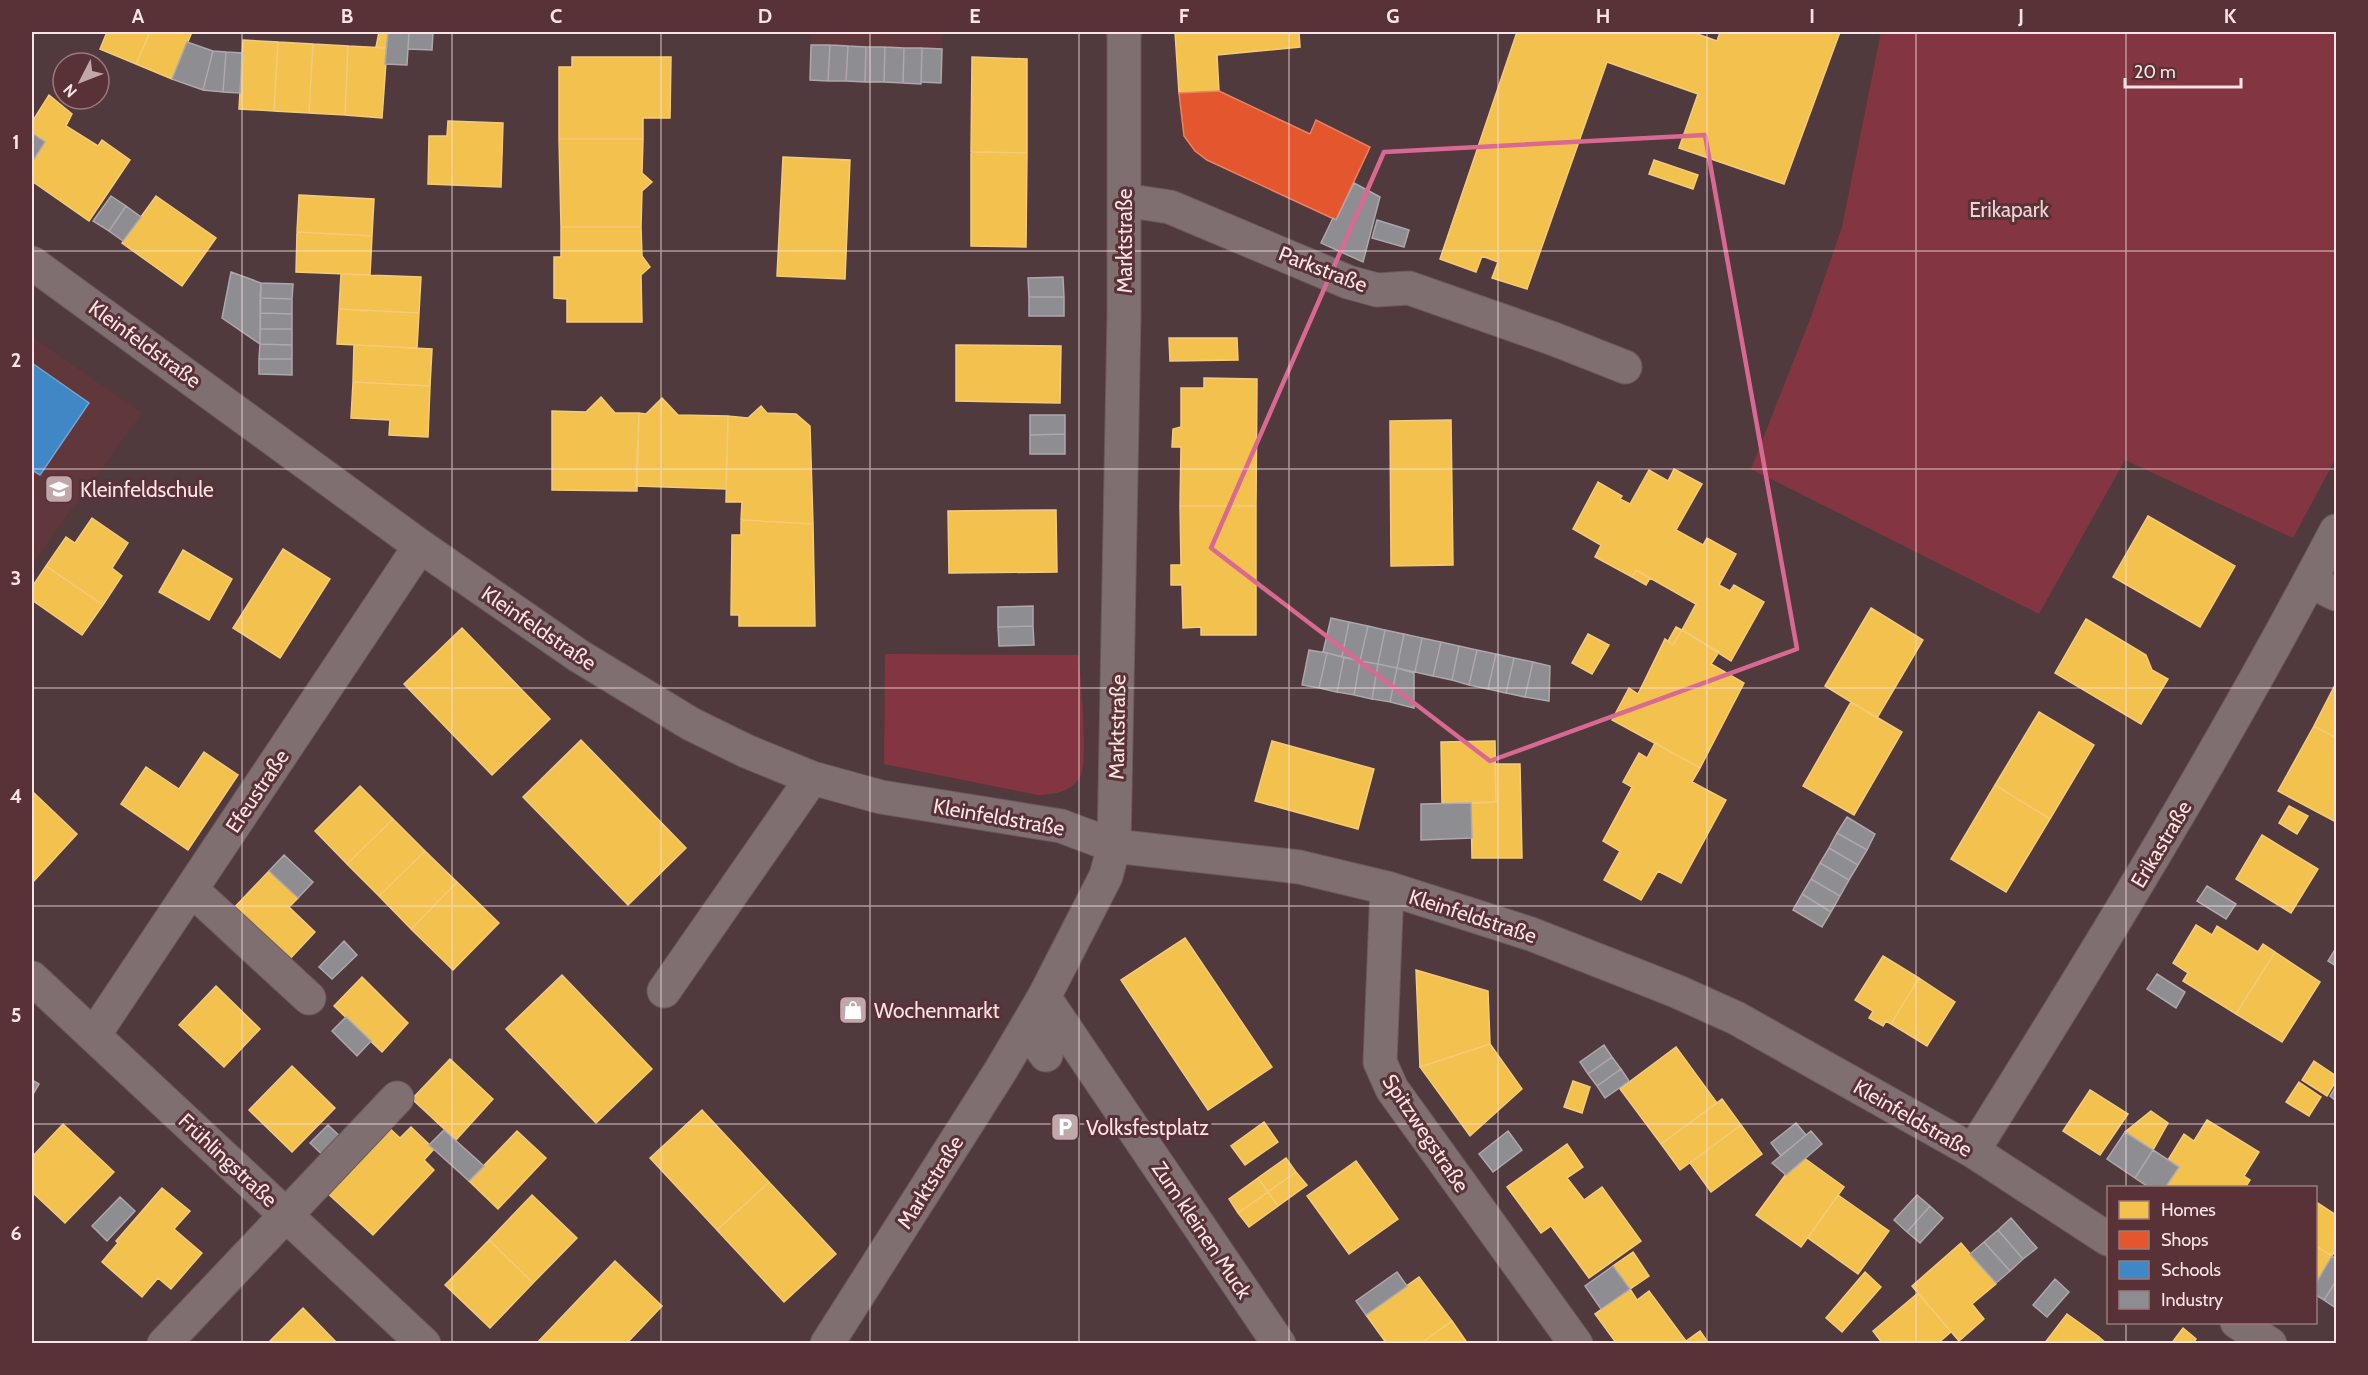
<svg xmlns="http://www.w3.org/2000/svg" width="2368" height="1375" font-family="Cabin,sans-serif">
<style>
.built{fill:#60373b}
.green{fill:#843542}
.homes{fill:#f2c14e;stroke:#f5cb7b;stroke-width:1.5}
.shops{fill:#e4572e;stroke:#eb8165;stroke-width:1.5}
.schools{fill:#3f88c5;stroke:#78a3cf;stroke-width:1.5}
.industry{fill:#8d8d92;stroke:#aea7ab;stroke-width:1.5}
.lines{fill:none;stroke-linecap:round;stroke-linejoin:round}
.minor-casing{stroke:#6c595b;stroke-width:35}
.minor{stroke:#7f6f70;stroke-width:33}
.marked{fill:none;stroke:#d96992;stroke-width:4.5;stroke-linejoin:round}
.grid{fill:none;stroke:#fce3e5;stroke-width:1.5;stroke-opacity:0.55}
.labels{text-anchor:middle;dominant-baseline:central;stroke-width:6;stroke-linejoin:round;paint-order:stroke}
.park-label{font-size:21px;fill:#eed2d4;stroke:#583236}
.street-label{font-size:21px;fill:#fce3e5;stroke:#583236}
.poi-label{font-size:21px;fill:#fce3e5;stroke:#583236;text-anchor:start}
.neatline{fill:none;stroke:#fce3e5;stroke-width:2}
.grid-label{font-size:20px;text-anchor:middle;font-weight:bold;fill:#fce3e5}
</style>
<rect width="100%" height="100%" fill="#503a3d"/>
<!-- built -->
<path class="built" d="M811,32H943L941,83L810,80Z
M32,337L142,413L32,564Z"/>
<!-- green -->
<path class="green" d="M1881,32H2336V458L2293,538L2125,460L2039,614L1751,469L1811,317L1842,227Z
M885,654L1079,655C1080,677 1089,762 1080,777C1071,792 1053,795 1038,795L884,764Z"/>
<!-- homes -->
<path class="homes" d="M107,32H150L136,64L100,49Z
M150,32H192L172,79L136,64Z
M379,32H388L387,48L376,47Z
M1175,32H1299L1300,47L1217,55L1219,91L1179,93Z
M1517,32H1692L1717,41L1720,32H1840L1784,184L1679,148L1698,94L1607,62L1527,289L1492,278L1498,262L1482,256L1476,272L1440,259Z
M243,40L278,42L274,111L239,109Z
M278,42L313,44L309,113L274,111Z
M313,44L348,46L345,115L309,113Z
M348,46L387,48L382,118L345,115Z
M572,57H671L670,118H643V139H559V67H572Z
M972,57L1027,59V153L971,152Z
M49,95L72,114L66,126L98,146L102,140L130,160L89,221L32,181V162L45,142L32,133V122Z
M448,121L503,123L501,187L428,184L429,136H447Z
M559,139H643L642,173L652,182L642,191L641,227H561Z
M971,152L1027,153L1026,247L971,246Z
M783,157L850,160L845,279L777,276Z
M1654,160L1698,175L1693,189L1649,174Z
M299,195L374,199L372,236L297,232Z
M156,196L216,238L182,286L122,243Z
M561,227H641L642,256L650,267L641,275L642,322H567V299L554,298V257H561Z
M297,232L372,236L370,275L296,272Z
M341,274L421,277L419,313L339,309Z
M339,309L419,313L417,348L337,344Z
M1169,338H1237L1238,360L1170,361Z
M354,345L432,349L430,386L353,382Z
M956,345L1061,346L1060,403L956,401Z
M1204,378L1257,379L1256,506H1180L1181,447H1172L1173,429L1181,427V388H1204Z
M353,382L430,386L428,437L389,435L390,420L351,418Z
M601,397L615,413H639L637,491L552,490V411L586,412Z
M662,398L678,415L728,416L726,489L636,486L639,413L646,414Z
M761,406L767,413L796,414L810,426L813,524L741,520L742,502H726L728,416L748,418Z
M1451,420L1453,565L1391,566L1390,421Z
M1674,469L1702,484L1676,530L1703,545L1707,538L1736,554L1719,585L1730,591L1734,585L1764,602L1731,661L1682,630L1696,604L1636,570L1632,577L1595,557L1601,545L1573,529L1598,482L1622,496L1620,499L1630,504L1649,470L1668,481Z
M1180,506H1256V635H1201V627L1183,628L1182,585H1171V565H1181Z
M1056,510L1057,572L949,573L948,511Z
M2148,516L2235,566L2200,627L2113,577Z
M92,518L128,543L112,568L122,576L103,605L46,566L66,537L75,543Z
M741,520L813,524L815,626H739V615H731L732,535H741Z
M283,549L330,579L280,658L233,628Z
M183,550L232,579L209,620L159,592Z
M46,566L103,605L82,635L32,600V587Z
M1636,570L1650,578L1646,585L1632,577Z
M1871,608L1923,640L1877,718L1825,686Z
M2086,619L2146,655L2152,670L2168,679L2141,724L2055,673Z
M1676,627L1682,630L1673,645L1668,641Z
M462,628L550,719L492,775L404,684Z
M1682,630L1719,652L1711,664L1744,683L1700,768L1612,720L1629,688L1638,694L1665,639L1673,645Z
M1588,634L1609,645L1592,674L1572,663Z
M2336,683V738L2314,726Z
M1851,702L1902,732L1854,815L1803,786Z
M2039,712L2094,745L2050,819L1995,785Z
M2314,726L2336,738V822L2278,791Z
M581,740L686,848L628,905L523,797Z
M1272,741L1374,769L1358,829L1255,801Z
M1495,741L1496,802L1442,803L1441,742Z
M1655,743L1700,768L1692,782L1726,800L1681,883L1658,871L1641,900L1604,880L1620,851L1603,841L1632,787L1623,782L1639,753L1647,758Z
M204,752L238,775L188,850L121,804L146,767L179,789Z
M1495,764H1520L1522,858H1472L1471,803L1496,802Z
M1995,785L2050,819L2006,892L1951,859Z
M360,786L393,819L347,864L315,831Z
M34,793L77,834L32,883V796Z
M2289,806L2308,816L2297,834L2279,823Z
M393,819L425,851L379,896L347,864Z
M2262,835L2318,869L2291,913L2236,879Z
M425,851L457,882L411,929L379,896Z
M269,871L298,898L289,907L315,932L287,962L232,910Z
M457,882L499,923L453,970L411,929Z
M2196,925L2212,935L2217,926L2258,952L2263,944L2275,952L2236,1014L2183,981L2188,973L2173,963Z
M1185,938L1272,1067L1208,1110L1121,980Z
M2275,952L2320,982L2282,1042L2236,1014Z
M1883,956L1919,978L1891,1024L1886,1021L1883,1026L1869,1018L1873,1011L1855,1000Z
M1416,970L1488,991L1490,1044L1420,1067Z
M562,975L652,1069L596,1123L506,1029Z
M362,977L408,1023L382,1052L334,1006Z
M1919,978L1955,1002L1927,1046L1891,1024Z
M216,986L260,1029L224,1067L179,1025Z
M1490,1044L1522,1089L1470,1136L1420,1067Z
M1676,1047L1717,1103L1661,1144L1620,1089Z
M450,1059L493,1099L456,1140L412,1099Z
M2314,1061L2336,1076V1081L2327,1096L2302,1080Z
M292,1066L335,1108L292,1152L249,1110Z
M1573,1081L1590,1087L1582,1113L1564,1107Z
M2299,1082L2321,1097L2309,1116L2286,1102Z
M2090,1090L2128,1114L2100,1155L2063,1131Z
M1722,1099L1741,1125L1680,1170L1661,1144Z
M702,1110L769,1182L717,1230L650,1158Z
M2151,1111L2168,1123L2153,1150L2125,1132Z
M2207,1120L2259,1152L2244,1176L2250,1180L2245,1188H2165L2179,1167L2168,1160L2184,1134L2194,1141Z
M1264,1122L1278,1142L1245,1165L1231,1146Z
M63,1124L114,1172L65,1223L32,1192V1157Z
M385,1124L400,1138L411,1127L434,1149L424,1160L434,1170L373,1235L324,1190Z
M1741,1125L1762,1154L1711,1192L1690,1163Z
M517,1131L546,1158L498,1209L469,1181Z
M1567,1144L1583,1167L1567,1178L1584,1200L1602,1187L1641,1241L1589,1278L1551,1226L1541,1233L1507,1187Z
M1800,1155L1844,1187L1801,1247L1756,1215Z
M1286,1158L1296,1172L1268,1192L1258,1178Z
M1356,1161L1398,1219L1349,1254L1307,1196Z
M1296,1172L1307,1185L1278,1206L1268,1192Z
M1258,1178L1268,1192L1238,1213L1229,1199Z
M769,1182L836,1254L784,1302L717,1230Z
M162,1188L190,1211L174,1229L202,1253L171,1289L158,1278L142,1297L102,1262L118,1243L116,1241Z
M1268,1192L1278,1206L1249,1227L1238,1213Z
M532,1195L577,1238L533,1283L489,1240Z
M1838,1195L1889,1231L1858,1274L1808,1238Z
M2316,1202L2336,1215V1249L2332,1256L2316,1246Z
M489,1240L533,1283L490,1328L445,1285Z
M1961,1243L1996,1284L1972,1304L1984,1319L1959,1341L1912,1286Z
M2316,1246L2332,1256L2316,1283Z
M1633,1252L1649,1276L1630,1289L1613,1266Z
M615,1261L662,1306L626,1344H536Z
M1865,1272L1881,1287L1842,1332L1826,1318Z
M1419,1277L1452,1321L1420,1344H1387L1366,1315Z
M1630,1289L1637,1300L1649,1291L1686,1341L1682,1344H1617L1595,1314Z
M1918,1293L1951,1332L1937,1344H1883L1873,1331Z
M303,1308L338,1344H267Z
M2067,1314L2099,1337L2094,1344H2044Z
M1452,1321L1468,1344H1420Z
M2183,1328L2196,1339L2193,1344H2171Z
M1700,1331L1709,1344H1682L1686,1341Z
M2099,1337L2107,1344H2094Z"/>
<!-- shops -->
<path class="shops" d="M1219,91L1310,134L1316,120L1370,147L1336,220L1207,160L1195,151L1184,136L1179,93Z"/>
<!-- schools -->
<path class="schools" d="M32,363L89,403L40,475L32,470Z"/>
<!-- industry -->
<path class="industry" d="M388,32H409L407,65L385,64Z
M409,32H433L432,50L408,49Z
M187,42L213,51L203,90L172,79Z
M811,45H830L828,81L810,80Z
M830,45L848,46L846,81H828Z
M848,46L866,47L865,82L846,81Z
M866,47H885L884,82H865Z
M885,47L904,48L903,83L884,82Z
M904,48H922L921,84L903,83Z
M922,48L942,49L941,83L921,82Z
M213,51L226,52L223,92L203,90Z
M226,52L242,53L240,93L223,92Z
M32,133L45,142L32,162Z
M1354,183L1380,197L1363,262L1321,243L1333,218L1336,220Z
M111,196L126,206L109,231L93,221Z
M126,206L141,217L123,241L109,231Z
M1377,220L1409,230L1404,247L1372,238Z
M231,272L261,283L260,344L222,318Z
M1063,277L1064,297H1029L1028,278Z
M261,283L293,284L292,299L260,298Z
M1029,297H1064V316H1029Z
M260,298L292,299V314L260,313Z
M260,313L292,314V329H260Z
M260,329H292V345L260,344Z
M260,344L292,345V359H259Z
M259,359H292V375L259,374Z
M1030,415H1065V434L1030,435Z
M1065,434V454H1030V435Z
M1033,606V626L998,627V607Z
M1331,618L1349,622L1342,657L1323,652Z
M1349,622L1368,626L1360,661L1342,657Z
M1033,626L1034,645L999,646L998,627Z
M1368,626L1385,630L1378,664L1360,661Z
M1385,630L1404,634L1397,668L1378,664Z
M1404,634L1422,638L1415,672L1397,668Z
M1422,638L1441,642L1433,676L1415,672Z
M1441,642L1459,646L1452,680L1433,676Z
M1459,646L1477,650L1469,685L1452,680Z
M1309,650L1327,653L1319,688L1302,685Z
M1477,650L1496,654L1488,689L1469,685Z
M1327,653L1344,657L1337,692L1319,688Z
M1496,654L1514,658L1506,693L1488,689Z
M1344,657L1360,661L1354,695L1337,692Z
M1514,658L1533,662L1525,697L1506,693Z
M1360,661L1378,664L1372,699L1354,695Z
M1533,662L1550,666L1549,701L1525,697Z
M1378,664L1397,668L1390,702L1372,699Z
M1397,668L1414,673V708L1390,702Z
M1471,803L1472,838L1421,840V804Z
M1847,817L1875,834L1867,850L1837,833Z
M1837,833L1867,850L1858,865L1829,848Z
M1829,848L1858,865L1849,880L1820,863Z
M284,855L313,882L298,898L269,871Z
M1820,863L1849,880L1840,896L1811,879Z
M1811,879L1840,896L1831,912L1802,894Z
M2207,886L2236,904L2226,919L2197,901Z
M1802,894L1831,912L1822,927L1793,910Z
M344,941L357,955L332,979L319,967Z
M2336,948V966L2328,961Z
M2157,974L2185,992L2176,1008L2147,989Z
M346,1017L371,1041L357,1056L332,1031Z
M1604,1045L1612,1057L1588,1074L1580,1062Z
M1612,1057L1621,1069L1597,1086L1588,1074Z
M1621,1069L1629,1081L1605,1098L1597,1086Z
M32,1080L39,1084L32,1096Z
M2336,1086V1101L2330,1096Z
M1796,1123L1806,1135L1781,1156L1771,1143Z
M328,1125L346,1142L328,1160L310,1143Z
M444,1130L484,1166L469,1181L429,1145Z
M1508,1131L1522,1150L1493,1172L1479,1154Z
M1811,1131L1822,1144L1786,1175L1772,1163Z
M2125,1132L2153,1150L2135,1178L2107,1159Z
M2153,1150L2179,1167L2165,1188H2150L2135,1178Z
M1917,1195L1930,1206L1907,1232L1894,1220Z
M120,1197L135,1211L107,1241L92,1226Z
M1930,1206L1943,1218L1920,1243L1907,1232Z
M2011,1218L2037,1248L2023,1259L1998,1230Z
M1998,1230L2023,1259L2010,1271L1984,1242Z
M1984,1242L2010,1271L1996,1283L1970,1254Z
M2332,1256L2336,1259V1281L2324,1300L2316,1295V1283Z
M1613,1266L1630,1289L1601,1309L1585,1286Z
M1397,1272L1407,1286L1366,1315L1356,1301Z
M2055,1279L2069,1292L2047,1317L2033,1305Z
M2336,1281V1308L2324,1300Z"/>
<g class="lines">
<!-- minor casing -->
<g class="minor-casing">
<path id="minor" d="M1124,200L1170,207L1348,282L1377,290L1409,288L1554,339L1625,367
M32,263L420,546L579,656L691,724L746,751L812,778L881,797L1061,826L1114,846L1299,867L1387,888L1531,934L1676,991L1736,1018L1973,1151L2108,1239
M2310,581L2336,594
M1387,888L1380,1062L1392,1089L1576,1344
M192,890L309,998
M32,978L424,1344
M664,991L812,778
M1044,997L1279,1344
M1026,1028L1046,1055
M94,1035L420,546
M1973,1151C2100,948 2225,743 2336,531
M2237,1322L2270,1344
M164,1344L397,1098
M827,1344L1001,1070L1044,997L1106,876L1114,846L1124,315V32"/>
</g>
<!-- minor -->
<use href="#minor" class="minor"/>
</g>
<!-- marked area -->
<path class="marked" d="M1705,135L1797,649L1490,761L1211,548L1384,152Z"/>
<!-- grid -->
<path class="grid" d="M242,32V1344M452,32V1344M661,32V1344M870,32V1344M1079,32V1344M1289,32V1344M1498,32V1344M1707,32V1344M1916,32V1344M2126,32V1188M32,251H2336M32,469H2336M32,688H2336M32,906H2336M32,1124H2336M2126,1322V1344"/>
<!-- icons -->
<defs>
<g id="school-square" transform="scale(1.5)"><rect x="-9" y="-9" width="18" height="18" rx="4" fill="#c0a8aa" stroke="#583236"/><path d="M0-5L7-2L0 1L-7-2ZM-4 1L0 2.5L4 1V4Q0 6-4 4Z" fill="#fff"/></g>
<g id="shop-square" transform="scale(1.5)"><rect x="-9" y="-9" width="18" height="18" rx="4" fill="#c0a8aa" stroke="#583236"/><path d="M-5-2.5h2.3a2.7 3.5 0 0 1 5.4 0H5L5.5 6h-11ZM-1.5-2.5h3a1.5 2.3 0 0 0-3 0Z" fill="#fff"/></g>
<g id="parking-square" transform="scale(1.5)"><rect x="-9" y="-9" width="18" height="18" rx="4" fill="#c0a8aa" stroke="#583236"/><path d="M-3.5-5.5H1a3.5 3.5 0 0 1 0 7H-1V5.5H-3.5ZM-1-3.4V-.6H.8a1.4 1.4 0 0 0 0-2.8Z" fill="#fff"/></g>
</defs>
<g fill-rule="evenodd">
<use href="#school-square" x="59" y="489"/>
<use href="#shop-square" x="853" y="1010"/>
<use href="#parking-square" x="1065" y="1127"/>
</g>
<g class="labels">
<!-- park labels -->
<g class="park-label">
<text x="2009" y="209">Erikapark</text>
</g>
<!-- street labels -->
<g class="street-label">
<text transform="translate(1124 241) rotate(-90)">Marktstraße</text>
<text transform="translate(1323 269) rotate(21)">Parkstraße</text>
<text transform="translate(145 344) rotate(36)">Kleinfeldstraße</text>
<text transform="translate(539 628) rotate(34)">Kleinfeldstraße</text>
<text transform="translate(1117 727) rotate(-89)">Marktstraße</text>
<text transform="translate(257 791) rotate(-56)">Efeustraße</text>
<text transform="translate(999 817) rotate(10)">Kleinfeldstraße</text>
<text transform="translate(2161 844) rotate(-59)">Erikastraße</text>
<text transform="translate(1473 916) rotate(18)">Kleinfeldstraße</text>
<text transform="translate(1913 1118) rotate(30)">Kleinfeldstraße</text>
<text transform="translate(1426 1133) rotate(56)">Spitzwegstraße</text>
<text transform="translate(228 1160) rotate(43)">Frühlingstraße</text>
<text transform="translate(930 1182) rotate(-58)">Marktstraße</text>
<text transform="translate(1202 1230) rotate(56)">Zum kleinen Muck</text>
</g>
<!-- poi labels -->
<g class="poi-label">
<text x="80" y="489">Kleinfeldschule</text>
<text x="874" y="1010">Wochenmarkt</text>
<text x="1086" y="1127">Volksfestplatz</text>
</g>
</g>
<!-- border -->
<rect width="2368" height="1375" fill="none" stroke="#583236" stroke-width="66"/>
<!-- legend -->
<rect x="2107" y="1186" width="210" height="138" fill="#583236" stroke="#9a797c" stroke-width="1.5"/>
<rect x="2119" y="1201" width="30" height="18" fill="#f2c14e" stroke="#9a797c" stroke-width="1.5"/>
<text x="2161" y="1216" font-size="18" fill="#fce3e5">Homes</text>
<rect x="2119" y="1231" width="30" height="18" fill="#e4572e" stroke="#9a797c" stroke-width="1.5"/>
<text x="2161" y="1246" font-size="18" fill="#fce3e5">Shops</text>
<rect x="2119" y="1261" width="30" height="18" fill="#3f88c5" stroke="#9a797c" stroke-width="1.5"/>
<text x="2161" y="1276" font-size="18" fill="#fce3e5">Schools</text>
<rect x="2119" y="1291" width="30" height="18" fill="#8d8d92" stroke="#9a797c" stroke-width="1.5"/>
<text x="2161" y="1306" font-size="18" fill="#fce3e5">Industry</text>
<!-- north arrow -->
<g transform="translate(81 81) rotate(228)"><circle r="28" fill="#583236" stroke="#9a797c" stroke-width="1.5"/>
<path d="M0-4.5L10 22L0 15L-10 22Z" fill="#c0a8aa"/>
<text y="-9" font-size="16" font-weight="bold" text-anchor="middle" fill="#fce3e5">N</text>
</g>
<!-- scale -->
<path d="M2125 78v9h116v-9" fill="none" stroke="#fce3e5" stroke-width="3"/>
<text x="2134" y="78" font-size="18" fill="#fce3e5" stroke="#583236" stroke-width="4.5" paint-order="stroke">20 m</text>
<rect x="33" y="33" width="2302" height="1309" class="neatline"/>
<g class="grid-label">
<text x="138" y="23">A</text>
<text x="347" y="23">B</text>
<text x="556" y="23">C</text>
<text x="765" y="23">D</text>
<text x="975" y="23">E</text>
<text x="1184" y="23">F</text>
<text x="1393" y="23">G</text>
<text x="1603" y="23">H</text>
<text x="1812" y="23">I</text>
<text x="2021" y="23">J</text>
<text x="2230" y="23">K</text>
<text x="16" y="149">1</text>
<text x="16" y="367">2</text>
<text x="16" y="585">3</text>
<text x="16" y="803">4</text>
<text x="16" y="1022">5</text>
<text x="16" y="1240">6</text>
</g>
</svg>
